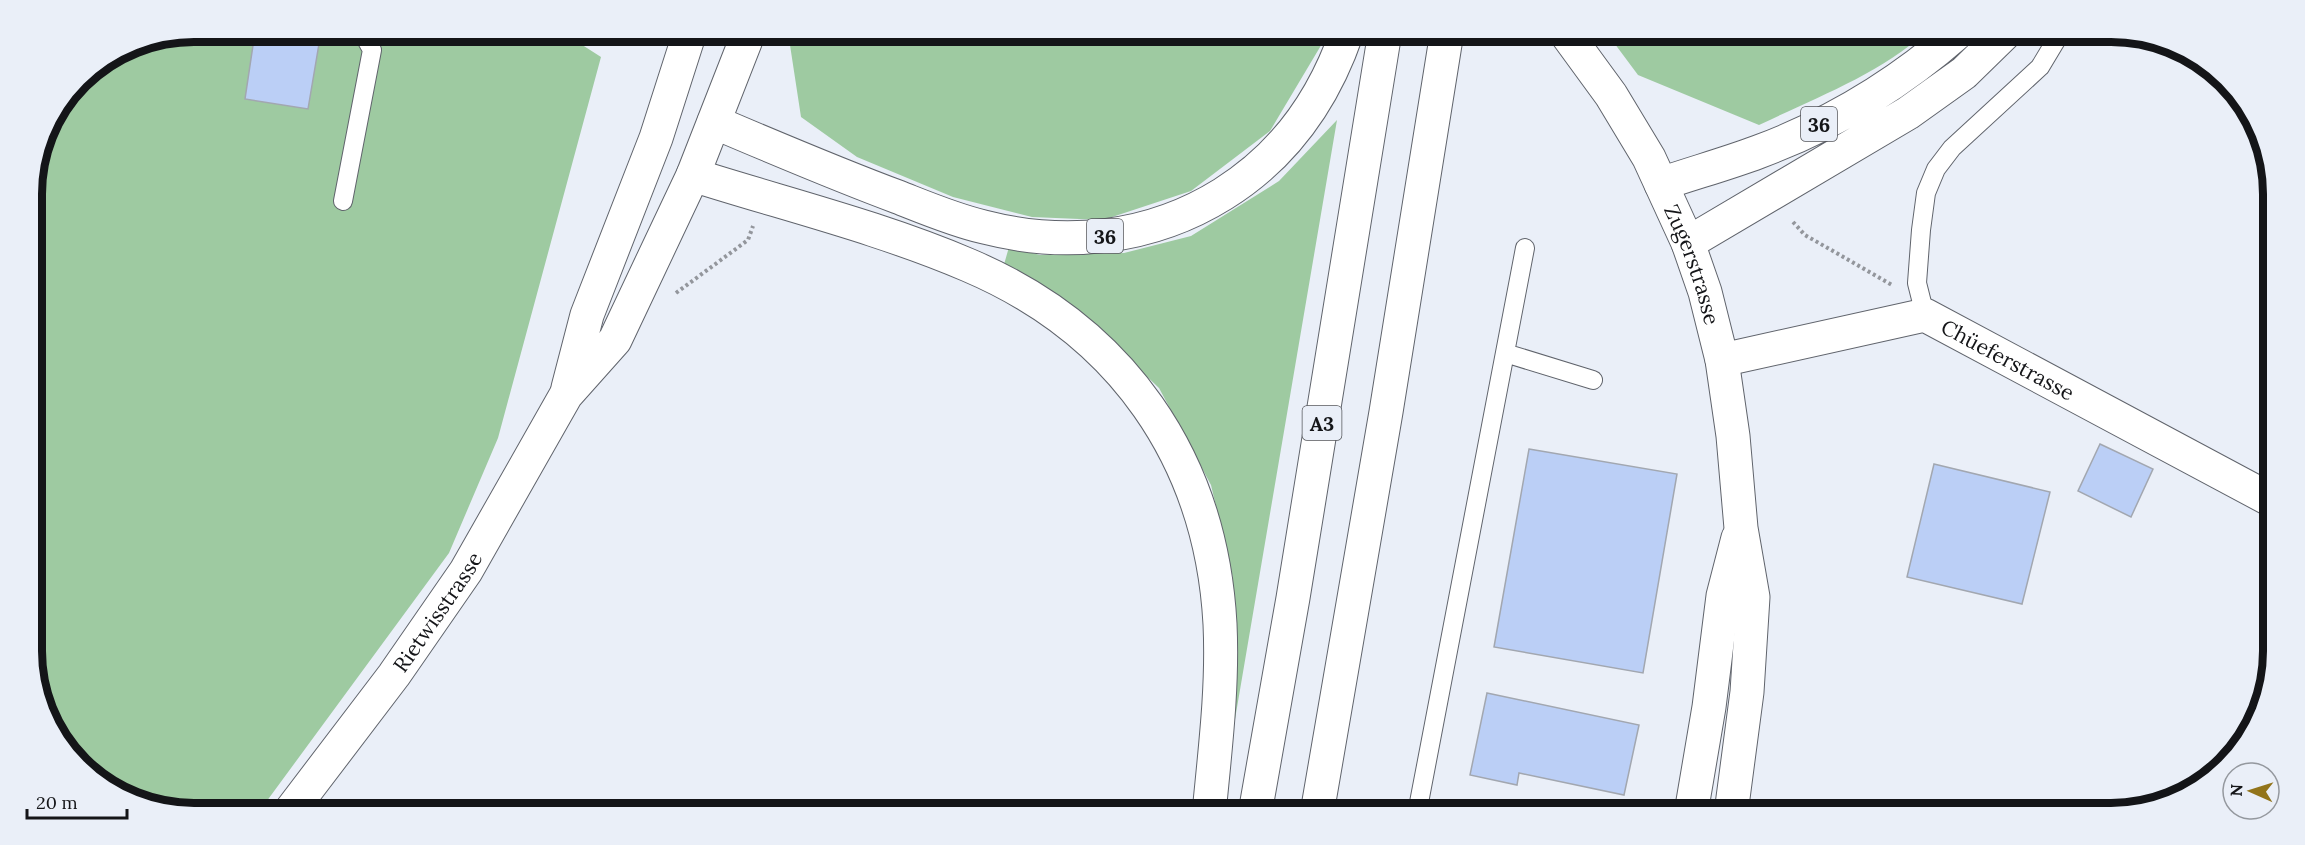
<svg xmlns="http://www.w3.org/2000/svg" width="2305" height="845" font-family="Lora,serif">
<style>
.green{fill:#9ecaa1}
.building{fill:#bbcff6;stroke:#a2a7b0;stroke-width:1.5}
.lines{fill:none;stroke-linecap:round;stroke-linejoin:round}
.lane-casing{stroke:#60646c;stroke-width:20}
.street-casing{stroke:#60646c;stroke-width:35}
.secondary-casing{stroke:#60646c;stroke-width:35}
.highway-casing{stroke:#60646c;stroke-width:35}
.path{stroke:#93969c;stroke-width:4;stroke-dasharray:3 3;stroke-linecap:butt}
.lane{stroke:#fff;stroke-width:18}
.street{stroke:#fff;stroke-width:33}
.secondary{stroke:#fff;stroke-width:33}
.highway{stroke:#fff;stroke-width:33}
.labels{text-anchor:middle;dominant-baseline:central;stroke-width:6;stroke-linejoin:round;paint-order:stroke}
.shield{fill:#eaeff8;stroke:#54565b;stroke-width:1.5}
.shield-label{font-size:20px;font-weight:bold;fill:#141518}
.street-label{font-size:21px;fill:#141518;stroke:#eaeff8}
.rim{fill:none;stroke:#141518;stroke-width:8}
</style>
<rect width="100%" height="100%" fill="#eaeff8"/>
<!-- green -->
<path class="green" d="M194,32H562L601,57L498,438L449,553L258,813H194L142,805L72,758L35,682L32,183L48,122L87,72L132,44Z
M788,32H1329L1270,131L1191,191L1103,220L1032,217L953,197L857,157L801,117Z
M1606,32H1926C1880,74 1815,98 1759,125L1638,75Z
M1337,120L1233,731V578L1211,485L1159,388L1070,303L1003,268L1009,247L1040,255L1124,253L1191,236L1279,181Z"/>
<!-- building -->
<path class="building" d="M255,32H321L308,109L245,99Z
M2100,444L2153,469L2131,517L2078,491Z
M1529,449L1677,474L1643,673L1494,647Z
M1934,464L2050,492L2022,604L1907,577Z
M1487,693L1639,725L1624,795L1519,773L1517,785L1470,775Z"/>
<g class="lines">
<!-- lane casing -->
<g class="lane-casing">
<path id="lane" d="M343,201L372,50L362,32
M1925,315L1917,283L1921,230L1926,193L1936,169L1952,148L2040,67L2061,32
M1505,353L1593,380
M1417,813L1525,248"/>
</g>
<!-- street casing -->
<g class="street-casing">
<g id="street">
<path id="s1" d="M1722,360L1925,315L2273,501"/>
</g>
</g>
<!-- secondary casing -->
<g class="secondary-casing">
<g id="secondary">
<path id="s2" d="M1565,32L1611,95L1649,158L1688,243L1705,292L1722,360L1733,436L1741,528L1753,597L1747,692L1731,813"/>
<path d="M568,388L587,315L656,138L690,32"/>
<path id="s3" d="M289,813L394,675L466,571L566,395L615,340L693,175L749,32"/>
<path d="M1691,813L1709,707L1723,596L1738,538"/>
</g>
</g>
<!-- highway casing -->
<g class="highway-casing">
<path id="highway" d="M714,122C775,148 836,174 898,197C926,208 954,220 984,227C1066,248 1151,239 1223,194C1284,156 1324,99 1347,32
M693,175C784,204 879,227 968,265C1121,330 1211,458 1220,624C1223,687 1215,750 1209,813
M1661,184C1693,173 1726,164 1758,152C1831,125 1900,83 1958,32
M1688,243L1908,113L1964,73L2006,32
M1255,813L1293,598L1385,32
M1317,813L1386,412L1447,32"/>
</g>
<!-- path -->
<path class="path" d="M1793,222L1805,235L1892,285
M676,293L748,240L753,226"/>
<!-- lane -->
<use href="#lane" class="lane"/>
<!-- street -->
<use href="#street" class="street"/>
<!-- secondary -->
<use href="#secondary" class="secondary"/>
<!-- highway -->
<use href="#highway" class="highway"/>
</g>
<g class="labels">
<!-- shield labels -->
<g class="shield">
<rect x="1801" y="107" width="36" height="34" rx="4.5"/>
<rect x="1087" y="219" width="36" height="34" rx="4.5"/>
<rect x="1302.5" y="406" width="39" height="34" rx="4.5"/>
</g>
<g class="shield-label">
<text x="1819" y="124">36</text>
<text x="1105" y="236">36</text>
<text x="1322" y="423">A3</text>
</g>
<!-- street labels -->
<g class="street-label">
<text stroke="none"><textPath href="#s2" startOffset="267">Zugerstrasse</textPath></text>
<text stroke="none"><textPath href="#s1" startOffset="302">Chüeferstrasse</textPath></text>
<text stroke="none"><textPath href="#s3" startOffset="250">Rietwisstrasse</textPath></text>
</g>
</g>
<!-- crop -->
<path d="M0 0H2305V845H0ZM194 42H2111A152 152 0 0 1 2263 194V651A152 152 0 0 1 2111 803H194A152 152 0 0 1 42 651V194A152 152 0 0 1 194 42Z" fill="#eaeff8" fill-rule="evenodd"/>
<path class="rim" d="M194 42H2111A152 152 0 0 1 2263 194V651A152 152 0 0 1 2111 803H194A152 152 0 0 1 42 651V194A152 152 0 0 1 194 42Z"/>
<!-- north arrow -->
<g transform="translate(2251 791) rotate(273)"><circle r="28" fill="#eaeff8" stroke="#94989e" stroke-width="1.5"/>
<path d="M0-4.5L10 22L0 15L-10 22Z" fill="#92741a"/>
<text y="-9" font-size="16" font-weight="bold" text-anchor="middle" fill="#141518">N</text>
</g>
<!-- scale -->
<path d="M27 809v9h100v-9" fill="none" stroke="#141518" stroke-width="3"/>
<text x="36" y="809" font-size="18" fill="#141518" stroke="#eaeff8" stroke-width="4.5" paint-order="stroke">20 m</text>
</svg>
